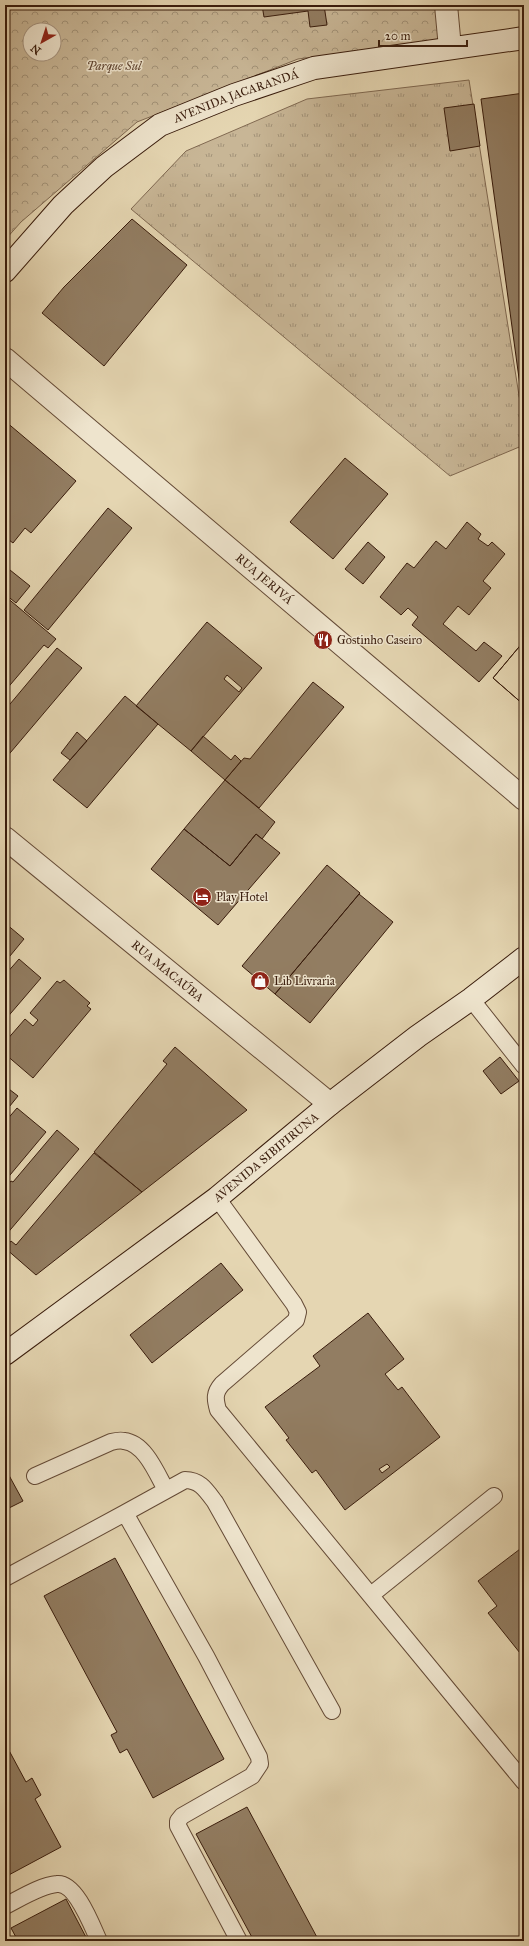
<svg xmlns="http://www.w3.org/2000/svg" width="529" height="1946" font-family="'IM FELL Great Primer',serif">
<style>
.grass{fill:url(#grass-tufts);stroke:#806951}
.forest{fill:url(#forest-crowns);stroke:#806951;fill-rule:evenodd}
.building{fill:#927d62;stroke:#391c0c;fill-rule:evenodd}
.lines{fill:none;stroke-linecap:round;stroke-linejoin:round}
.service-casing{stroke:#644a36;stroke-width:18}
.minor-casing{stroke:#644a36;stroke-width:24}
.secondary-casing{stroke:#391c0c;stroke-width:24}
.service{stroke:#eee4cd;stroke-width:16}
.minor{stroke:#eee4cd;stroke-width:22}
.secondary{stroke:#eee4cd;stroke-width:22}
.labels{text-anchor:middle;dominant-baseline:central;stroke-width:3;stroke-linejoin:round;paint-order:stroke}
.park-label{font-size:12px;font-style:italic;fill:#5d422e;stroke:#eee4cd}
.street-label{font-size:12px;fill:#391c0c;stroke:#eee4cd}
.poi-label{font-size:12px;fill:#391c0c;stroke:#eee4cd;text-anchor:start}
</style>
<defs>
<pattern id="grass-tufts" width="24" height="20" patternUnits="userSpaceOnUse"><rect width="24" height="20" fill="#c8b696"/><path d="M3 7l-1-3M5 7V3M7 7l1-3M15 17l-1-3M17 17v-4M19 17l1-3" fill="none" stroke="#a39379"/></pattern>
<pattern id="forest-crowns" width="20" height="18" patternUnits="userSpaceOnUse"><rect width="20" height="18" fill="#c8b696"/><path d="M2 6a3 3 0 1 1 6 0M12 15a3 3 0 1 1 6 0" fill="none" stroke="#a39379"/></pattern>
</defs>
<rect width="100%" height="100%" fill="#e5d6b2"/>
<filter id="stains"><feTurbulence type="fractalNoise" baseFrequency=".005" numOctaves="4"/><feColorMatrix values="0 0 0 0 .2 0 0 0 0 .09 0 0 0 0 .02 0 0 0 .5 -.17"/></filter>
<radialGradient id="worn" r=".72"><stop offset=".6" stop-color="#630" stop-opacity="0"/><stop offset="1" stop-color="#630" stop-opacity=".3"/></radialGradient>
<!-- grass -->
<path class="grass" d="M469,80L524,427V445L450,476L131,209L186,151L307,99Z"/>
<!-- forest -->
<path class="forest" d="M5,5H443V40L298,59L137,122L21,222L5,240ZM30,30H54V54H30Z"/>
<!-- building -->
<path class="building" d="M262,5H324L327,25L310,27L308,11L264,17Z
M524,93V415L481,99Z
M474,104L480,146L450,151L444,108Z
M132,219L187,265L104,366L42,313L64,287Z
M5,421L76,481L31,533L25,528L13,543L5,537Z
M345,458L388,494L333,559L290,522Z
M108,508L132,528L48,630L24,610Z
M467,522L481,534L478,539L488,546L492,542L505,554L483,581L491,588L469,615L458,606L443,624L476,651L484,642L502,656L479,682L412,625L418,617L408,608L401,615L380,597L407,563L414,568L436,541L446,549Z
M368,542L385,557L363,584L345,569Z
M5,566L30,586L16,603L5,594Z
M5,596L56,639L48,648L44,645L5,691Z
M207,622L262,668L191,751L136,706ZM227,675L242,688L239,692L224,679Z
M524,641V705L493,678Z
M524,641V705L493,678Z
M57,648L82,668L5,759V710Z
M313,682L344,707L259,808L225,780L244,758L250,759Z
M125,696L158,724L87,808L53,780Z
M77,732L87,741L70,760L61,753Z
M203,736L231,760L235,755L241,761L225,780L191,751Z
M225,780L275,822L262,839L256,834L230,866L184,829Z
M184,829L230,866L256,834L280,853L218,925L151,869Z
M327,865L360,893L275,994L242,966Z
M359,894L393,922L310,1023L275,994Z
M5,923L24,939L5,962Z
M19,959L41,978L5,1020V975Z
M64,980L90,1003L87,1006L91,1009L33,1078L5,1054V1042L25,1019L33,1026L38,1020L30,1013L57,981L60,983Z
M175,1047L247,1110L142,1192L94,1152L167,1064L163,1061Z
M500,1057L519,1081L501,1094L483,1071Z
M5,1086L18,1096L5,1112Z
M17,1108L46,1132L5,1181V1122Z
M57,1130L79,1149L5,1236V1188L11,1181L13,1182Z
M94,1153L142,1192L36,1275L5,1248L11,1241L16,1245Z
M221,1263L243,1290L152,1363L130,1335Z
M368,1313L404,1359L385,1374L398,1390L402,1387L440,1437L345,1510L316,1470L312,1473L286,1440L289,1438L265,1407L320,1366L313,1356ZM387,1464L390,1467L382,1473L379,1469Z
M5,1468L23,1501L5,1510Z
M524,1546V1658L488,1613L497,1606L478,1581Z
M115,1558L224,1759L153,1798L127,1749L120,1753L111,1735L117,1732L44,1596Z
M5,1743L26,1782L32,1778L41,1795L35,1799L61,1847L5,1877Z
M247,1807L319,1941H254L196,1834Z
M66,1899L88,1941H18L11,1928Z"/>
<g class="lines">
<!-- service casing -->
<g class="service-casing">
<path id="service" d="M471,999L524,1066
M217,1198L294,1304L298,1312L296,1320L222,1384C214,1393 215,1399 218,1410L524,1782
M35,1476L111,1442C115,1441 120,1440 124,1441C145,1443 157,1474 166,1490
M125,1513L185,1480C200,1480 206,1490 215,1502L332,1711
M5,1578L125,1513L206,1656L259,1757L260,1764L252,1776L182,1816L178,1821V1826L239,1941
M371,1595L494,1496
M5,1906C19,1899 41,1885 57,1884C76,1882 92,1926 99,1941"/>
</g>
<!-- minor casing -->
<g class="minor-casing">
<g id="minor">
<path d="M446,5L450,48"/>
<path id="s1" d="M5,359L524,799"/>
<path id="s2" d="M5,838L330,1104"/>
</g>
</g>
<!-- secondary casing -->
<g class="secondary-casing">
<g id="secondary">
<path id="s3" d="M5,271L63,205L104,167L160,125L234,95L314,68L524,38"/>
<path id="s4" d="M5,1354L217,1198L330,1104L418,1036L471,999L524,958"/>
</g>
</g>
<!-- service -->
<use href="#service" class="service"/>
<!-- minor -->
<use href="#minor" class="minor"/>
<!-- secondary -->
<use href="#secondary" class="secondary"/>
</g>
<!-- icons -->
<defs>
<g id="restaurant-disc" transform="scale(1)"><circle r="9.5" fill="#8f2418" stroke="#eee4cd"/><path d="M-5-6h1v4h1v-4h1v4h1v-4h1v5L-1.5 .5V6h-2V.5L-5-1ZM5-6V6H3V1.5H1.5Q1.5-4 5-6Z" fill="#fff"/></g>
<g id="hotel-disc" transform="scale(1)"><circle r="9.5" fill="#8f2418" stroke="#eee4cd"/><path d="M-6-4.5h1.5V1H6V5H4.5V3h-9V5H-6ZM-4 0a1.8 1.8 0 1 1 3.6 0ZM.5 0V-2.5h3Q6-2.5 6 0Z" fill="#fff"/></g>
<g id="shop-disc" transform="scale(1)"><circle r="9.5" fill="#8f2418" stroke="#eee4cd"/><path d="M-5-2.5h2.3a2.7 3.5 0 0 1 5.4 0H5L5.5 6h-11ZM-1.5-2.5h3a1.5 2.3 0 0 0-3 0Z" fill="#fff"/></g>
</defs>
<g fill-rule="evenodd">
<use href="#restaurant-disc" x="323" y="640"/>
<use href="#hotel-disc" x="202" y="897"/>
<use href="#shop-disc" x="260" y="981"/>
</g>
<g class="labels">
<!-- park labels -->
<g class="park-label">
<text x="114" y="66">Parque Sul</text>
</g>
<!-- street labels -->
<g class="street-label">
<text stroke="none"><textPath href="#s3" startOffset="295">AVENIDA JACARANDÁ</textPath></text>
<text stroke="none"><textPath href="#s1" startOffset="340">RUA JERIVÁ</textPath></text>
<text stroke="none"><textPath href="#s2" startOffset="210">RUA MACAÚBA</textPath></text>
<text stroke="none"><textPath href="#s4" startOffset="327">AVENIDA SIBIPIRUNA</textPath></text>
</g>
<!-- poi labels -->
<g class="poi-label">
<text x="337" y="640">Gostinho Caseiro</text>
<text x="216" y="897">Play Hotel</text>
<text x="274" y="981">Lib Livraria</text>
</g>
</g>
<!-- margin -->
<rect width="529" height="1946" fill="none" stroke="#e5d6b2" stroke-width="20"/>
<rect x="6" y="6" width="517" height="1934" fill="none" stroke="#391c0c" stroke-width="2"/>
<rect x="10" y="10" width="509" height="1926" fill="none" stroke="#391c0c"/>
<!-- north arrow -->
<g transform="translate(42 42) rotate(219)"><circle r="19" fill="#eee4cd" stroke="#a69480"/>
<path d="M0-3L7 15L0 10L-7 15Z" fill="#8f2418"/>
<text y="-6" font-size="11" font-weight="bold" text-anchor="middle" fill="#391c0c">N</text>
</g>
<!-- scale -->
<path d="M379 40v6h88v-6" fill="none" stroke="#391c0c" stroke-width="2"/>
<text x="385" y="40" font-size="12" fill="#391c0c" stroke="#eee4cd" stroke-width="3" paint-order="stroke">20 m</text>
<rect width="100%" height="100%" filter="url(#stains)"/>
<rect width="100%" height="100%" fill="url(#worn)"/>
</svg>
